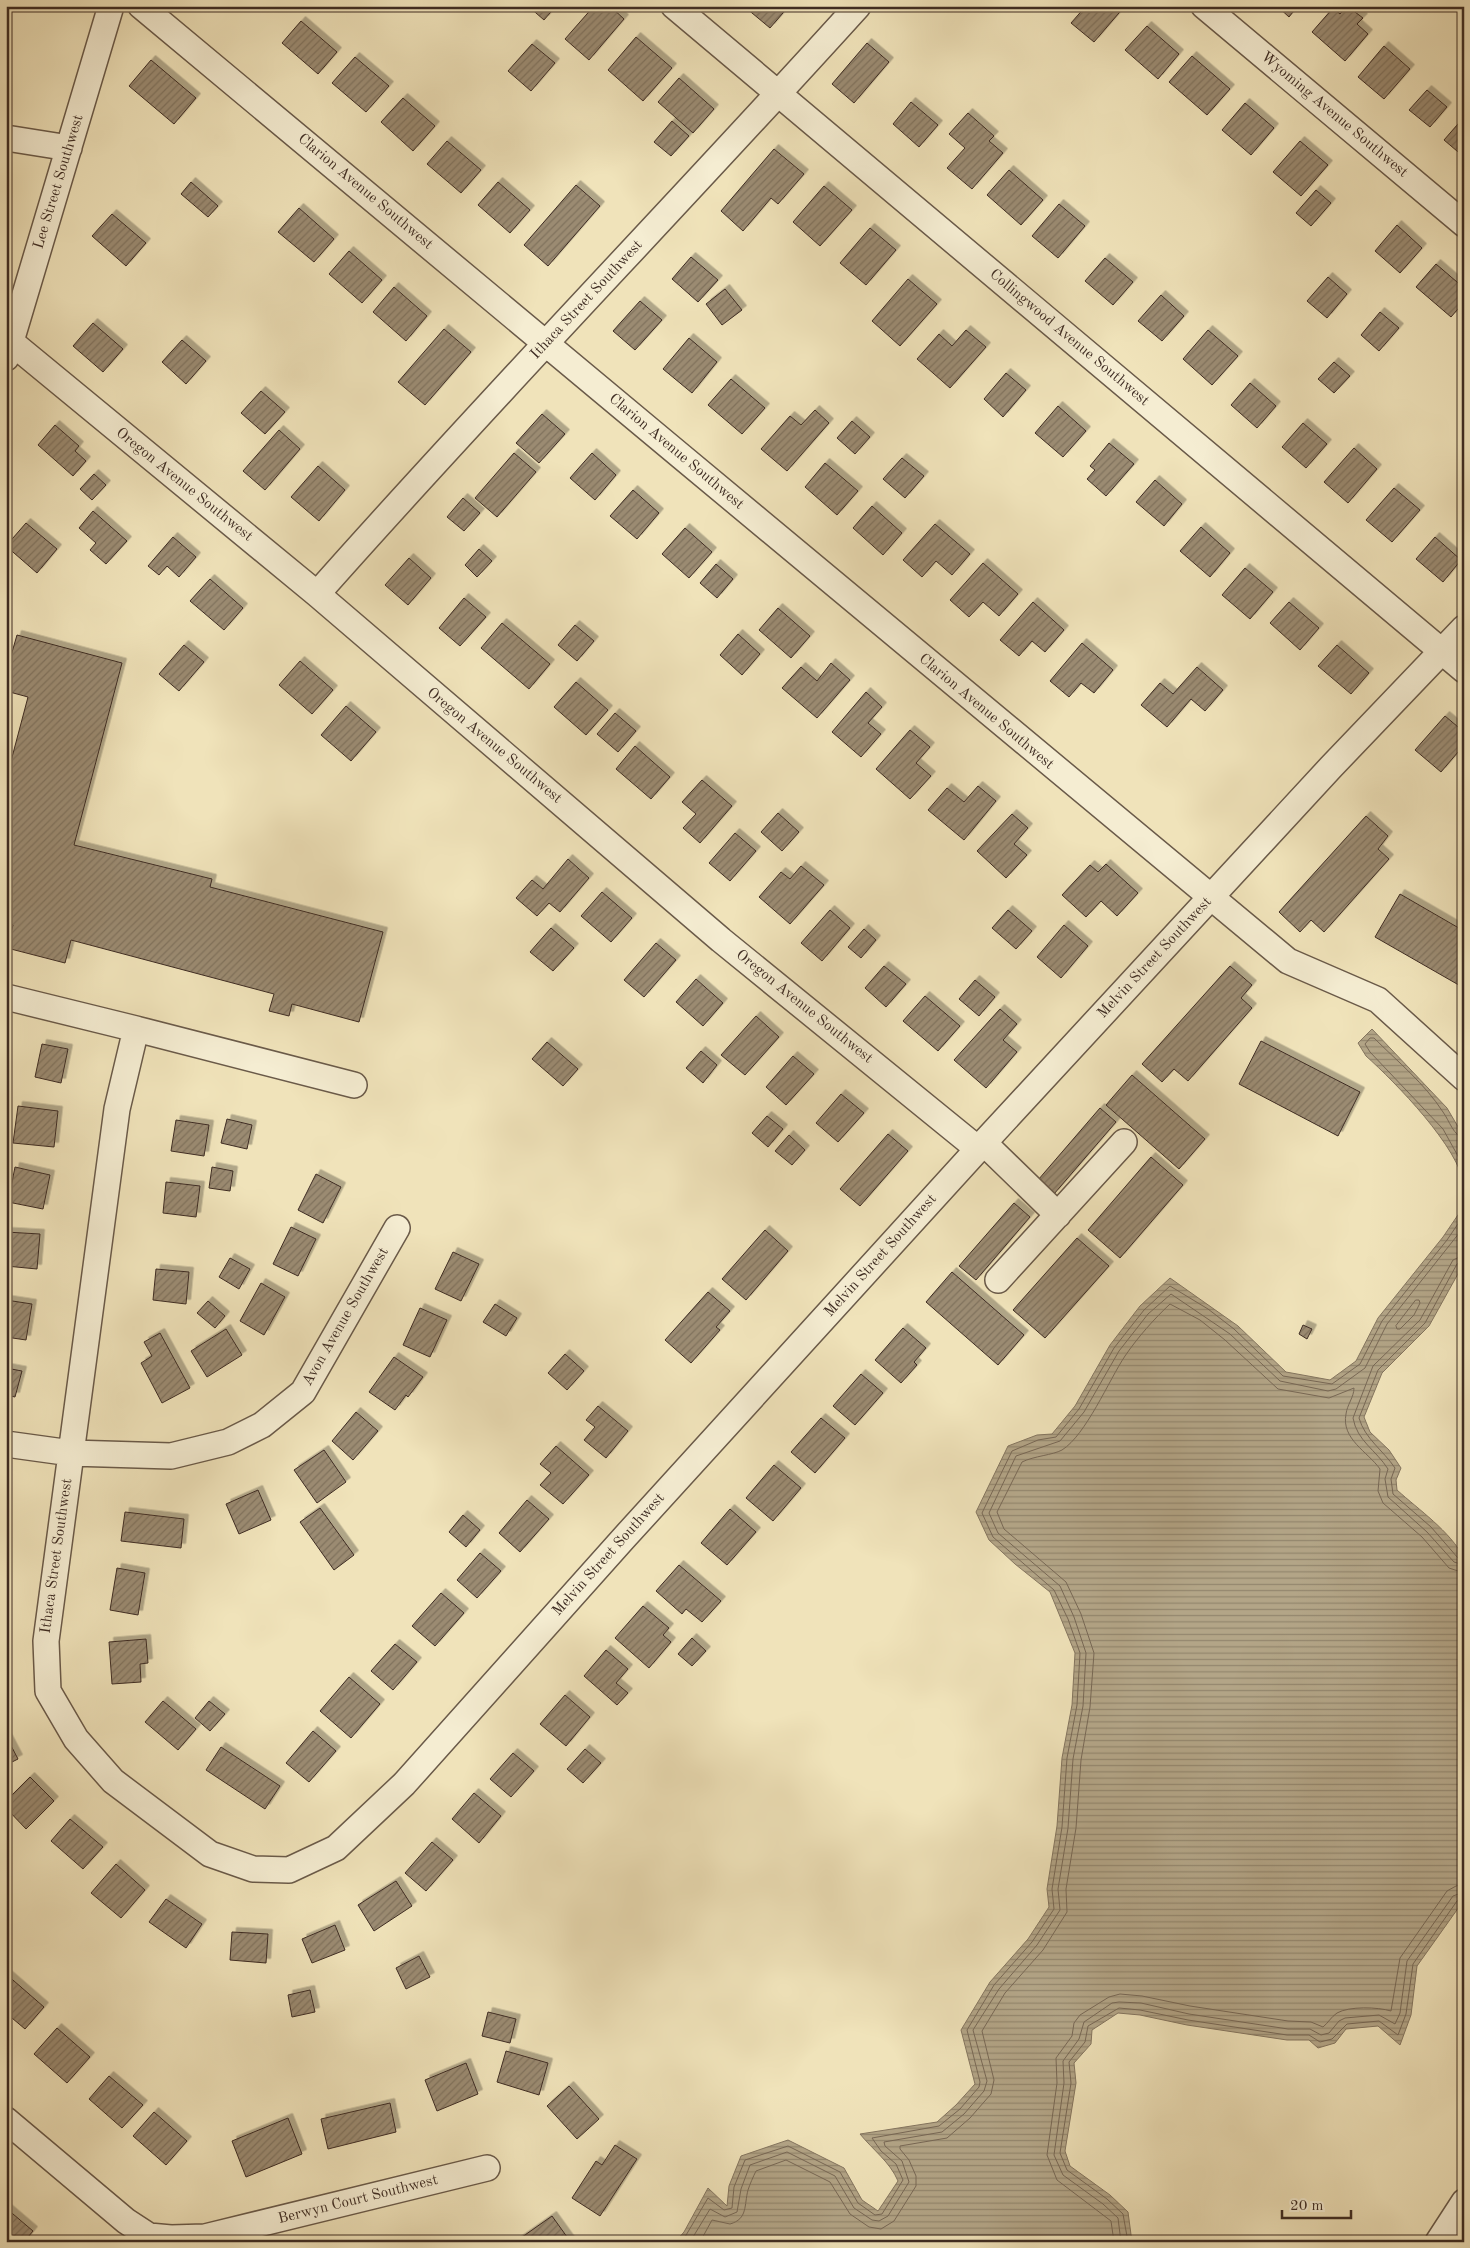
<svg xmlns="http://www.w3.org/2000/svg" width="1470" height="2248" font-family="'Old Standard TT',serif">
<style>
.water{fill:url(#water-rules);stroke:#84755f}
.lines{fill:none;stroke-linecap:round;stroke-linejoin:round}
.shore{stroke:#786855;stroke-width:1}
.building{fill:url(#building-hatch);stroke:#3e2c23;filter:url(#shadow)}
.minor-casing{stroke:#6a5a49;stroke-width:28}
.minor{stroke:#f5edd2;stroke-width:25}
.labels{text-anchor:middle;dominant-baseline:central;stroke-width:4;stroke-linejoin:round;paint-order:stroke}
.street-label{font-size:15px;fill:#3e2c23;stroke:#f5edd2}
</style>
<defs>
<pattern id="water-rules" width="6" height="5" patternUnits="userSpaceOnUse" patternTransform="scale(1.25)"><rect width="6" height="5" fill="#b3a587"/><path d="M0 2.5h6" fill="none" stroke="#93876e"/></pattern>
<pattern id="building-hatch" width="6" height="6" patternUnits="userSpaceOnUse" patternTransform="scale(1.25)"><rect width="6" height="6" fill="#9b8b72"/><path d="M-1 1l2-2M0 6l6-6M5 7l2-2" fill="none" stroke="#80725d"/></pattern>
<filter id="shadow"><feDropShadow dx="4.5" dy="-4.5" stdDeviation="0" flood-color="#0004"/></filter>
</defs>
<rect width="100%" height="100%" fill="#f0e3ba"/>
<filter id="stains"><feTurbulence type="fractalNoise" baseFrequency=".004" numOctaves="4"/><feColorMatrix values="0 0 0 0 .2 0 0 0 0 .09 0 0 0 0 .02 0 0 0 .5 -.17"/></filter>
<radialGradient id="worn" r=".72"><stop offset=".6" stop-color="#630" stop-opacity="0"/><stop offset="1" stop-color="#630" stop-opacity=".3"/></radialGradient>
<!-- water -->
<path class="water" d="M1372,1029L1447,1108L1464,1137V1186C1460,1148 1395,1082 1366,1056L1358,1043Z
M1464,1206V1263L1429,1326L1382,1373L1364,1417L1370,1432L1389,1450L1401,1468L1396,1480L1397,1490C1419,1510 1450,1531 1464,1558V1900L1417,1966L1411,2015L1400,2045L1378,2026L1346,2029L1335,2043L1318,2048L1309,2040H1287L1187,2025L1140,2015L1118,2013L1092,2030L1091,2044L1074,2063L1076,2083L1065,2151L1070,2166L1110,2195L1128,2212L1132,2242H675L684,2232L708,2188L727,2206L729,2186L741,2156L788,2140L844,2168L862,2200L878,2211L898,2181C890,2162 873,2150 860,2134L937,2122L956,2105L975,2084L961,2030L990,1982L1028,1939L1049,1907L1047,1889L1057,1826L1062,1758L1072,1705L1075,1653L1050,1592L1015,1564L989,1540L976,1512L1008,1446L1037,1435L1052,1434L1075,1406L1110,1345L1140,1306L1170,1278L1238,1326L1286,1372L1330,1380L1356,1361L1378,1318L1443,1237Z"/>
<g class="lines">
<!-- shore -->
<path class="shore" d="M1464,1138C1454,1137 1449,1120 1443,1112C1425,1084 1397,1061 1374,1038H1370L1365,1044L1370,1052L1443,1129L1464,1167
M1464,1255L1453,1260L1420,1320L1373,1366L1353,1418C1357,1441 1376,1450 1388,1469L1385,1479L1388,1497L1427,1532L1454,1562L1464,1565
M1464,1261L1457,1264L1425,1323L1378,1370L1359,1418C1365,1439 1383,1450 1395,1468L1391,1479L1393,1494L1431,1527L1458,1558L1464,1559
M1416,1300H1419L1420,1303L1414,1315L1400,1329H1397L1396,1326Z
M682,2242L708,2198L724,2210L732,2208L734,2187L745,2160L788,2146L840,2172L858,2203L875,2215L882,2214L903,2180L896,2164L881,2151L872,2138L939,2126L960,2109L979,2087L980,2082L967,2030L994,1985L1032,1942L1054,1909L1052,1889L1062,1827L1067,1758L1077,1705L1080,1653L1068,1619L1054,1590L993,1537L982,1513L1012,1451L1038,1440L1056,1437L1079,1409L1114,1348L1144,1310L1170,1286L1208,1309L1234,1329L1283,1376L1332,1384L1360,1364L1382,1321L1447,1240L1464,1215
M690,2242L710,2209L725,2217L737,2212L741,2189L750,2165L787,2152L835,2176L854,2208L872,2220L879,2221L888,2216L909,2182L902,2161L885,2146L884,2142L942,2132L964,2114L984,2091L987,2081L973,2030L999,1989L1037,1945L1060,1910L1058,1889L1068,1828L1073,1759L1083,1706L1086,1653L1074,1617L1060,1586L998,1533L989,1513L1016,1456L1060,1441L1084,1412L1119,1351L1148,1314L1171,1294L1230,1334L1280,1381L1328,1391L1336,1389L1365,1368L1387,1324L1464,1227
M700,2242L712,2220L730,2224C748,2219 744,2205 748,2190C750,2184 753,2177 756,2171L786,2160L830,2182L850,2214L869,2227L881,2229L894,2221L916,2186V2176L909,2160L900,2149V2146L947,2138L970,2118L991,2094L994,2080L982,2031L1005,1993L1043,1950L1067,1912L1066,1889L1076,1828L1081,1760L1090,1707L1094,1653L1081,1614L1066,1582L1004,1529L997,1512L1022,1462C1034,1456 1053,1455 1062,1450C1086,1435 1109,1380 1125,1356C1138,1337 1154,1319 1170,1304L1200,1320L1225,1340L1278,1389L1329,1398L1354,1388C1354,1397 1347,1405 1346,1414C1341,1439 1368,1452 1380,1469L1378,1491L1383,1503L1422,1537L1449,1568L1464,1573
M1114,2242L1111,2221L1057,2180L1047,2155L1057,2083L1056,2058L1072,2036L1074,2023L1080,2015L1109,1997L1120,1994L1142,1996L1190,2006L1288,2021L1311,2022L1323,2027C1328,2023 1331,2017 1337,2013C1349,2006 1378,2007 1391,2011L1400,1958L1447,1891L1456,1886L1464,1884
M1121,2242L1118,2218L1103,2204L1063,2175L1054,2155L1064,2083L1063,2061L1079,2039L1084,2022L1112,2003L1119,2002L1141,2003L1189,2014L1288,2029H1310L1321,2035L1329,2033L1339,2021L1345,2018L1379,2015L1395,2024L1400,2013L1407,1961L1453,1896L1464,1892
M1128,2242L1123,2214L1107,2199L1067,2170L1060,2153L1071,2083L1069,2062L1085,2042L1088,2026L1119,2008L1140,2010L1188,2020L1287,2035H1309L1320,2042L1332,2039L1347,2024L1379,2021L1398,2035L1406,2014L1413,1964L1457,1901L1464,1898"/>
</g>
<!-- building -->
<path class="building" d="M528,6H556L544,20Z
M594,6H610L624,19L589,60L565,39Z
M747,6H789L770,28L746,8Z
M1086,6H1125L1094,42L1071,23Z
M1277,6H1298L1289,17Z
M1347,6L1363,18L1357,24L1368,34L1345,61L1312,32L1333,8L1340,14Z
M301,21L337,52L318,74L282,43Z
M1147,26L1179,54L1158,79L1125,50Z
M636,37L672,68L643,101L608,70Z
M867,43L889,62L854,103L832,84Z
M532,44L555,63L531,91L508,71Z
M1384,46L1410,69L1384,99L1358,77Z
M1192,56L1230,89L1207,115L1169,82Z
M355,57L389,86L366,112L332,83Z
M151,60L196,98L174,124L129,86Z
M679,78L714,109L693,133L658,102Z
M1427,90L1447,107L1430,127L1409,110Z
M403,98L435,126L413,151L381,122Z
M911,102L938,125L919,147L893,124Z
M1245,103L1274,128L1251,155L1222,130Z
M968,113L994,136L989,141L1003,153L972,189L947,168L965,148L949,134Z
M1464,117V157L1444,140Z
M672,121L689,136L671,156L654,142Z
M447,141L481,170L461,193L427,164Z
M1300,141L1328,165L1301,196L1273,172Z
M774,149L804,174L778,204L771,198L743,231L721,211Z
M1009,170L1043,200L1021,225L987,195Z
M191,182L218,206L208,217L181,194Z
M498,182L530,210L510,233L478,205Z
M576,185L600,206L548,266L524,245Z
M824,186L852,210L820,246L793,222Z
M1316,190L1331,203L1311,226L1296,213Z
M1059,204L1085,226L1058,258L1032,236Z
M299,208L334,239L314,262L278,232Z
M112,214L146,243L126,266L92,236Z
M1397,225L1422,248L1400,273L1375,251Z
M870,228L896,250L866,285L840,263Z
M349,251L382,280L362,303L329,274Z
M691,257L718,280L698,302L672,279Z
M1105,258L1133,282L1113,305L1085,281Z
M1436,264L1464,288V302L1451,317L1416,287Z
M1328,277L1347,294L1327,318L1307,301Z
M908,279L937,304L900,346L872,321Z
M394,287L427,316L406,341L373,312Z
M725,289L742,310L722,325L706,304Z
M1161,295L1184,316L1162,341L1138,321Z
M640,301L662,320L635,350L613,331Z
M1380,312L1399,328L1379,351L1361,335Z
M93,323L123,349L103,372L73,346Z
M444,329L471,352L425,405L398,382Z
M966,330L986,347L950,388L917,359L939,334L952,346Z
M1208,330L1238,356L1212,385L1183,359Z
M689,338L717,362L692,393L663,369Z
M182,340L206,361L186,384L162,362Z
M1334,362L1350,376L1334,393L1318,379Z
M1006,373L1026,390L1003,417L984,399Z
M731,379L765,408L742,434L708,405Z
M1250,383L1276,406L1257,428L1231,405Z
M261,391L285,412L265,434L241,413Z
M1058,406L1086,431L1063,457L1035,433Z
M815,410L829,423L787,471L761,449L790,416L801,425Z
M542,414L565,434L539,463L516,443Z
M852,421L870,437L855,454L837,438Z
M1303,423L1327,444L1306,468L1282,447Z
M55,425L79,446L75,451L86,461L73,476L38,445Z
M279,430L300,449L265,490L243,471Z
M1109,443L1134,464L1106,496L1087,479L1095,470L1090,466Z
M1354,448L1377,469L1348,503L1324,482Z
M514,453L536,472L497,517L475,498Z
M592,453L616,475L595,500L570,478Z
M902,458L924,476L905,498L883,479Z
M825,463L858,491L837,515L805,487Z
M318,466L345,490L319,521L291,497Z
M94,474L106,485L92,500L80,489Z
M1155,480L1182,504L1164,526L1136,502Z
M1394,488L1420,510L1392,542L1366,520Z
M633,490L659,513L637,539L610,516Z
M463,498L480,513L464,531L447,517Z
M872,506L902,533L883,555L853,528Z
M93,511L127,541L106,564L90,550L96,543L79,528Z
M26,523L57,549L37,573L6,546Z
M935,524L970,554L952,575L936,561L922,577L903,560Z
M1201,527L1230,553L1210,577L1180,551Z
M685,528L712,552L689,578L662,554Z
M173,537L196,557L179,577L167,566L159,575L148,566Z
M1435,537L1461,560L1443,582L1416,559Z
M479,549L492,561L477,577L465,565Z
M409,558L431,578L408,605L385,585Z
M983,563L1018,594L999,616L983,602L969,617L950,600Z
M716,564L733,579L717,598L700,583Z
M1245,568L1273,592L1250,619L1222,595Z
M210,579L243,608L224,630L190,601Z
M464,598L486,617L460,646L439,628Z
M1033,602L1064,630L1045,652L1032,641L1019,656L1000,640Z
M1289,602L1319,628L1300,650L1270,623Z
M778,608L810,636L791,658L759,630Z
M502,623L550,664L529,689L481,648Z
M575,625L594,641L577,661L558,645Z
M738,634L760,654L742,675L720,655Z
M17,635L122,663L74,845L212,879L210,887L383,932L359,1022L292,1004L289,1016L269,1011L274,994L71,940L65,963L7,948L13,925L6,923V780L28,697L6,691V673Z
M1082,643L1113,670L1094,693L1081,683L1069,697L1050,681Z
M184,645L204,662L179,691L159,674Z
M1337,645L1369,673L1351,694L1318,666Z
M300,661L333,690L312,714L279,685Z
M831,663L850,680L817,718L782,688L801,667L817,681Z
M1197,667L1223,690L1205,711L1191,699L1167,727L1141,705L1160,683L1173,694Z
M576,682L608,710L586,735L554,707Z
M866,692L882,707L868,723L881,734L861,757L832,732Z
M346,706L376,732L351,761L321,735Z
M615,713L636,731L618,752L597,734Z
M1445,716L1464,732V745L1441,772L1415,750Z
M910,730L930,747L916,763L931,776L910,799L876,769Z
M635,746L670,777L651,799L616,769Z
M702,780L732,806L700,843L683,828L696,814L682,802Z
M978,786L996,801L964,840L928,810L947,788L964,802Z
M778,813L799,832L782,851L761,832Z
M1012,814L1028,828L1014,844L1027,855L1006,878L977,851Z
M1366,816L1388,836L1378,849L1389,859L1324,932L1311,920L1300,932L1279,912Z
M735,833L756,851L730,881L709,863Z
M568,859L589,878L560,912L549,903L537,916L516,898L532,880L543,889Z
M1106,864L1138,893L1117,916L1101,901L1086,917L1062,895L1090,865L1098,872Z
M801,866L824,885L790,924L759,897L781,872L790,879Z
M602,892L632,918L611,942L581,916Z
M1400,894L1464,931V988L1375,937Z
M830,910L850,928L822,961L801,943Z
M1008,910L1032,931L1016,949L992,928Z
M1064,925L1088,946L1061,978L1037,957Z
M551,928L574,948L553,971L530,952Z
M864,929L876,940L861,958L848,947Z
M656,943L676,960L644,997L624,980Z
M884,966L906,984L886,1007L865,988Z
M1230,966L1252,985L1241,998L1252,1008L1188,1081L1174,1069L1162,1082L1142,1064Z
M696,979L723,1003L703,1026L676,1002Z
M975,980L995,997L979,1016L959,999Z
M925,996L960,1026L938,1051L903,1021Z
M1000,1009L1017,1024L1003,1040L1017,1052L986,1088L954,1060Z
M756,1016L779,1037L745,1075L721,1055Z
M1261,1041L1360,1092L1338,1136L1239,1084Z
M547,1042L578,1069L563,1086L532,1059Z
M42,1044L68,1049L61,1083L35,1077Z
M701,1051L717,1065L703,1083L686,1068Z
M793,1056L814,1074L786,1105L766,1087Z
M1132,1075L1205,1139L1179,1169L1106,1105Z
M841,1094L864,1113L838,1142L816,1123Z
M18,1106L58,1111L54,1147L13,1143Z
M1100,1108L1116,1122L1054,1194L1038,1180Z
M767,1116L783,1129L768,1147L752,1133Z
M227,1119L252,1125L247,1149L221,1143Z
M176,1120L209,1125L204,1156L171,1151Z
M888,1134L908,1151L860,1206L840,1189Z
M789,1135L805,1150L792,1165L775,1151Z
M1151,1157L1183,1185L1120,1258L1088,1230Z
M15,1167L50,1175L43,1209L8,1202Z
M212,1167L233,1171L230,1191L209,1188Z
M316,1174L341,1187L323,1223L298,1210Z
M166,1182L200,1186L196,1217L163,1213Z
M1014,1203L1030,1217L976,1280L959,1266Z
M291,1227L316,1239L298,1276L273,1264Z
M765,1230L788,1251L746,1300L722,1279Z
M6,1232L40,1234L37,1269L6,1266Z
M1077,1238L1109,1266L1045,1338L1013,1310Z
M453,1252L479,1264L461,1301L435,1289Z
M230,1258L250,1269L239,1289L219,1277Z
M156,1269L189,1272L186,1304L153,1300Z
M952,1272L1024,1335L998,1365L926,1302Z
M261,1283L285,1297L264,1335L240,1321Z
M708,1292L730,1311L716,1327L720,1330L691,1363L665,1340Z
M6,1300L32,1304L26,1340L6,1337Z
M208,1301L225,1316L215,1328L197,1313Z
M495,1304L517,1318L506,1336L483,1322Z
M420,1308L447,1320L430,1357L403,1345Z
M1303,1325L1312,1329L1307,1339L1299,1334Z
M903,1328L926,1348L914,1362L917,1365L901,1383L875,1360Z
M226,1329L242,1355L207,1377L191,1351Z
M160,1333L190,1388L162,1403L141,1363L152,1356L144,1342Z
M565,1354L584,1371L567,1390L548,1373Z
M394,1357L423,1377L408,1397L406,1395L395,1410L369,1392Z
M6,1368L22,1371L15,1397L6,1395Z
M861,1374L883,1393L855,1425L833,1406Z
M598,1406L628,1431L606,1458L584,1440L595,1427L586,1420Z
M356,1412L378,1431L353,1460L332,1441Z
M821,1418L845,1438L815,1473L791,1452Z
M556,1446L589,1475L563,1504L540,1485L551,1473L540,1464Z
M324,1450L346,1482L317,1503L294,1470Z
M774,1465L801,1488L773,1521L746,1498Z
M258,1490L271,1520L239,1534L226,1504Z
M527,1500L549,1519L520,1552L499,1533Z
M320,1508L354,1555L334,1570L300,1522Z
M730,1509L756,1532L727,1565L701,1543Z
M125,1512L184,1519L181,1548L121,1541Z
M463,1515L480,1530L466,1547L449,1532Z
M480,1553L501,1571L477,1598L457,1580Z
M679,1565L721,1601L702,1622L686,1609L682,1614L656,1591Z
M117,1568L145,1573L138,1615L110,1610Z
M441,1593L464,1613L435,1646L412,1626Z
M643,1606L669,1628L663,1635L671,1642L649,1668L615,1638Z
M692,1638L706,1651L692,1666L678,1654Z
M146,1639L148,1663L140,1664L141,1682L112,1684L109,1642Z
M395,1644L417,1662L393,1690L371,1671Z
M606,1650L628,1669L616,1683L628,1693L617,1705L584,1676Z
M349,1677L380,1704L351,1738L320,1711Z
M565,1695L590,1717L566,1746L540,1724Z
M163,1701L196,1729L178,1750L145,1722Z
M209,1701L225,1714L210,1731L195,1718Z
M313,1731L336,1751L309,1782L286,1763Z
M6,1736L18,1759L6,1765Z
M221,1747L280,1786L265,1809L206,1770Z
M585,1749L601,1763L583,1783L567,1769Z
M513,1753L534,1771L511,1797L490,1779Z
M30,1777L54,1801L26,1829L6,1808V1801Z
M474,1793L501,1816L479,1843L452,1819Z
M70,1819L103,1847L83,1869L51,1841Z
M432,1842L453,1860L426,1891L405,1873Z
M116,1864L145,1890L121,1918L91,1893Z
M396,1881L412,1906L374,1931L358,1905Z
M166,1899L202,1924L186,1948L149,1922Z
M335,1925L345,1950L312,1963L302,1939Z
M232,1932L268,1934L266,1963L230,1960Z
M419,1956L430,1977L406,1989L396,1968Z
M6,1974L44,2007L25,2029L6,2013Z
M310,1990L315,2012L292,2017L288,1995Z
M488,2012L516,2019L510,2043L482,2036Z
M57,2028L90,2057L67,2083L34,2054Z
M506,2051L548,2063L539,2095L497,2082Z
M466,2063L478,2094L437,2111L425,2080Z
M109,2076L143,2105L122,2128L89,2099Z
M569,2086L599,2119L577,2139L547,2106Z
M390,2103L396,2132L328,2149L321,2119Z
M154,2112L187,2141L166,2165L133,2136Z
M288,2118L302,2154L246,2177L232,2141Z
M615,2145L637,2159L600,2216L572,2198L596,2161L602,2165Z
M6,2208L33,2231L24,2242H6Z
M552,2216L570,2241L515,2242Z"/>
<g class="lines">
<!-- minor casing -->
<g class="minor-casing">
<path id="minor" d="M141,6C524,324 904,644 1288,961L1378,1000L1464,1078
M674,6L1464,670
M1204,6L1464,224
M6,138L69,148
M11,342L317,594L721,940L978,1149
M6,358L111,6
M317,594C493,395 679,204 858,6
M6,997L136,1029
M354,1085L136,1029L117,1109L46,1641L48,1691L76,1739L113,1781L210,1854L253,1869L289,1870L336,1848L404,1784L623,1539L978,1149L1331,767L1464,628
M984,1143L1058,1215
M998,1280L1124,1142
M6,1444L71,1453L171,1456L228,1442L262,1425L303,1392L397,1228
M6,2120L126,2221L149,2236L171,2238L205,2237L487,2168
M1438,2242L1464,2202"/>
</g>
<!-- minor -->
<use href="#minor" class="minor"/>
</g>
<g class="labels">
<!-- street labels -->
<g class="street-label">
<text transform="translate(1334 115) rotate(40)">Wyoming Avenue Southwest</text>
<text transform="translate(59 182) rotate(-73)">Lee Street Southwest</text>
<text transform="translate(365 192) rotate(40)">Clarion Avenue Southwest</text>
<text transform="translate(587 300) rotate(-47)">Ithaca Street Southwest</text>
<text transform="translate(1069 338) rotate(40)">Collingwood Avenue Southwest</text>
<text transform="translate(676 452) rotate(40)">Clarion Avenue Southwest</text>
<text transform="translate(184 485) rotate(39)">Oregon Avenue Southwest</text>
<text transform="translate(986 712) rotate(40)">Clarion Avenue Southwest</text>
<text transform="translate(494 746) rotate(40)">Oregon Avenue Southwest</text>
<text transform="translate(1155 958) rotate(-47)">Melvin Street Southwest</text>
<text transform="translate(804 1007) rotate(39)">Oregon Avenue Southwest</text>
<text transform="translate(881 1256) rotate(-48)">Melvin Street Southwest</text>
<text transform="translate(346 1317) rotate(-60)">Avon Avenue Southwest</text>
<text transform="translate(609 1555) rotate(-48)">Melvin Street Southwest</text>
<text transform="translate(57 1556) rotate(-82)">Ithaca Street Southwest</text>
<text transform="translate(358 2200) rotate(-14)">Berwyn Court Southwest</text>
</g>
</g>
<!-- margin -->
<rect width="1470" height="2248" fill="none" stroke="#f0e3ba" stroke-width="25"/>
<rect x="8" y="8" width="1455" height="2233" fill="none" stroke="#3e2c23" stroke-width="2.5"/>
<rect x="12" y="12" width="1445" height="2223" fill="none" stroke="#3e2c23"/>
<!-- scale -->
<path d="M1282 2210v8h69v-8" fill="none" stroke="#3e2c23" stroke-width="2.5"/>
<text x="1290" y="2210" font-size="15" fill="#3e2c23" stroke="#f5edd2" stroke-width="4" paint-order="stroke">20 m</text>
<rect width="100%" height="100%" filter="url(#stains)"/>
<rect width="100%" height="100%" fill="url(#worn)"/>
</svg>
